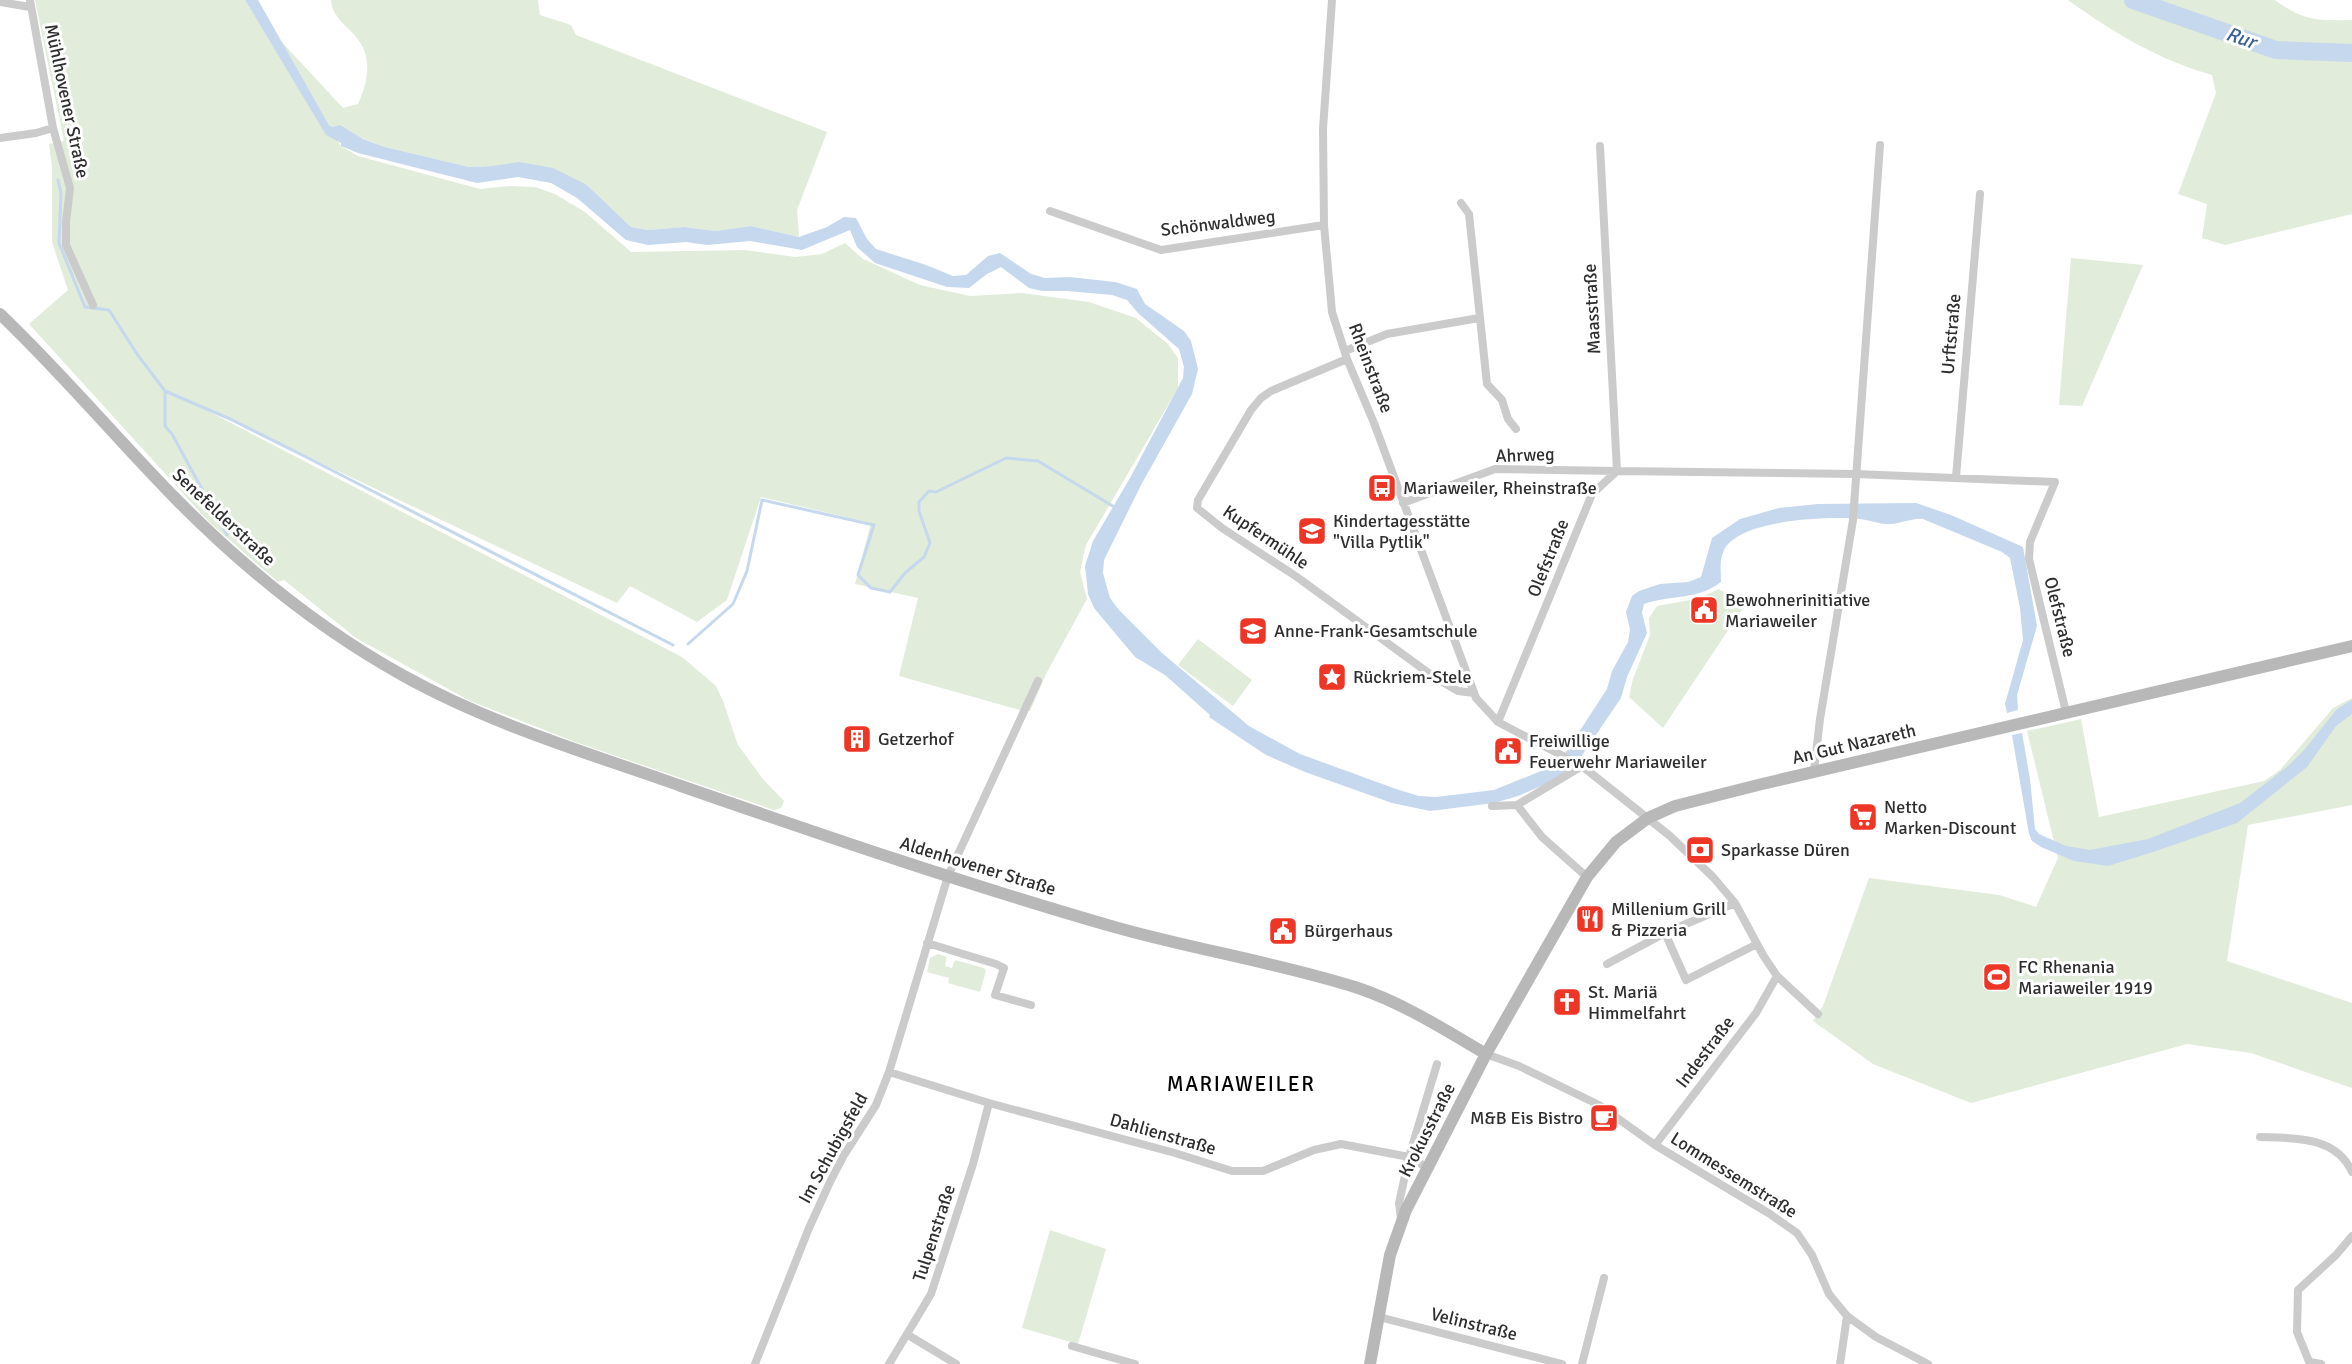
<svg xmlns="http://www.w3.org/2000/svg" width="2352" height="1364" font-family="Signika,sans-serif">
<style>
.green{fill:#e1ecda}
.water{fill:#c6d8ed}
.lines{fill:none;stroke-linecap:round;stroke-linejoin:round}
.stream{stroke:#c6d8ed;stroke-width:3}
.river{stroke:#c6d8ed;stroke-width:18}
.street{stroke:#cbcbcb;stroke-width:8}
.secondary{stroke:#b8b8b8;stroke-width:12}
.labels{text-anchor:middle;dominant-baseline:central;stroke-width:6;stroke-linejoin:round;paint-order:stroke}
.street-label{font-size:18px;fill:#2e2e2e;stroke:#fff}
.poi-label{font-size:18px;fill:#2e2e2e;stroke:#fff;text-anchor:start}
.water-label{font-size:20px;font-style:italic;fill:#386294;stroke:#fff}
.quarter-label{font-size:21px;letter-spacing:1.5px;fill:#000;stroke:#fff}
</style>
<rect width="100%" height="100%" fill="#fff"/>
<!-- green -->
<path class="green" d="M35,0H245L282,61L341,146L358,156L480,189L509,186L535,187L555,194L585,212L631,252L745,250L795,257L822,254L845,243L863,259L920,285L970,296L1022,293L1089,302L1136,318L1168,344L1178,358V388L1086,545L1080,572L1087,599L1046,674L1030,711L1020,710L899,676L918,598L855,584L871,523L761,497L727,600L697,622L630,586L617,603L177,395L682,657L716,686L723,701L738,745L762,778L784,801L781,808L774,810L575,742L470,701L356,638L284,580L278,582L210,523L29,324L68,290L52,242V167L49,144L64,141Z
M331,0H538L540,15L571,25L576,35L827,132L797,210L799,237L751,226L716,231L684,227L648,230L631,227L587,185L493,166L469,167L385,147L333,127L329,125L280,40L343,108L358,104C367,84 373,60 359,41C349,26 333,20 331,0Z
M2068,0H2275C2303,21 2317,21 2352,20V214L2225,245L2202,238L2207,204L2178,194L2216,93L2212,75C2159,60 2112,32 2068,0Z
M2071,258L2143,265L2082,406L2059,405Z
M1718,589L1747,602L1663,728L1629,697L1633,679L1650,635L1649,618L1657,606C1678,602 1700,600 1718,589Z
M1198,639L1252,680L1233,706L1178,665Z
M2352,698V805L2248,825L2227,961L2352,1003V1088L2251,1053L2187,1044L1971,1103L1873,1064L1813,1021L1823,1006L1869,878L1999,895L2036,907L2058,858L2027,731L2081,719L2099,817L2264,781L2280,770L2333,708Z
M938,954L947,957L945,966L952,968L955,960L984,968L986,971L980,992L948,983L949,978L927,972L930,958Z
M1050,1230L1106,1249L1078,1344L1022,1328Z"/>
<!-- water -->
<path class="water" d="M245,0H258L329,125L333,127L340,125L363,139L385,147L469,167L493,166L519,162L553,168L587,185L631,227L648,230L684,227L716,231L751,226L799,237L827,227L844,217L856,218L867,239L876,249L926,265L953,276L966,275L988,256L1000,253L1031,274L1045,278L1070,277L1115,282L1137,289L1145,304L1184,331L1191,341L1198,369L1192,394L1141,485L1104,560L1103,573L1110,598L1119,610L1162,653L1249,726L1300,754L1396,789L1419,796L1436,797L1494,790L1546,769L1562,758L1607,689L1612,671L1628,642L1630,630L1626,612L1632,596L1639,591L1660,584L1688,582L1701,577L1712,538L1740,519L1779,508L1818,504L1916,503L1951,515L2023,547L2037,626L2017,695L2018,710L2007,713L2005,704L2023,640L2020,608L2010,558L2002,552L1923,519C1912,518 1903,523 1892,524C1881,525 1870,520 1860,519C1830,516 1740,519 1724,550C1719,560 1721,571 1721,582C1696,601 1672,594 1644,604L1642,613L1647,633L1627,677L1621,698L1581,757L1564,776L1518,796L1494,803L1430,811L1392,803L1305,772L1266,755L1209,717L1210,715L1165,675L1135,657L1094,608L1088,594L1085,566L1093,541L1130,478L1183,378L1184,367L1179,349L1138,313L1127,300L1112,295L1067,291H1042L1029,288L1001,267L987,274L969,288L947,287L875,263L857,247L850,230L802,250L750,241L707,245L686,242L648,245L626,240L577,198L551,183L518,177L477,183L358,153L341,146V143L326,135Z
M2352,700V714L2336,726L2307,767L2237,823L2153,852L2108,866L2074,861L2041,847L2032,841L2029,834L2012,735L2022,733L2030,779L2035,829L2039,834L2066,846L2090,850L2148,839L2240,803L2288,766L2305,749L2337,709Z"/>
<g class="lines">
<!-- stream -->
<path class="stream" d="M58,180L61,193L59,243L85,307L109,310L137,354L165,391V426L172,434L227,535
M165,391L230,419L306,457L673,645
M688,644L733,604L747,571L762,500L874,525L858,575L871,588L890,592L905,573L924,557L930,543L919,511V502L929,491L936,492L1006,458L1038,461L1116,508"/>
<!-- river -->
<path class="river" d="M2133,0L2276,50L2352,53"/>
<!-- street -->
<path class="street" d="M30,0L53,128L70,188L66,222V245L93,305
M1332,0L1323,129L1324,225L1332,312L1347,359L1374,423L1476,698L1498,722L1582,766L1670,836L1713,877L1735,903L1763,955L1777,976L1818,1014
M0,2L30,7
M0,138L36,133L53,128
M1461,203L1469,214L1487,384L1502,400L1508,419L1516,429
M1050,211L1161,250L1324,225
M1345,351L1387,334L1479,318
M1347,359L1271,391L1261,398L1251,410L1198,500L1197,508L1222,528L1297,577L1434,677L1458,691L1474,693
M1956,477L1980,194
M1403,503L1495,469L1617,471L1600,146
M1498,722L1592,494L1617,471L1856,474L2055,482L2030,542L2029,559L2066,712
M1814,771L1820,719L1853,520L1880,145
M1517,805L1542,837L1587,877
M1492,806L1517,805L1582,766
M1665,933L1686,980L1757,944
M927,943L996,964L1004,968L995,995L1031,1005
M1607,964L1665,933L1735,903
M1486,1054L1519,1066L1599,1105L1655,1145L1770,1214L1797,1233L1812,1255L1829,1294L1847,1316L1876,1337L1928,1364
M889,1072L989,1103L1175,1153L1232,1171H1263L1314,1150L1341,1144L1409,1157L1428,1168
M2260,1137C2294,1138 2336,1136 2352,1172
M1655,1145L1756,1013L1777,976
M1401,1219L1399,1203L1409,1157L1437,1064
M1379,1317L1562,1364
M908,1335L956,1364
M1072,1346L1135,1364
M2310,1362L2321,1364
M755,1364L809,1228L830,1182L844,1155L876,1105L889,1072L948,876L1038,681
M889,1364L931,1294L973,1164L989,1103
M1582,1364L1604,1278
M1840,1364L1847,1316
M2310,1364L2297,1332L2298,1290L2336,1255L2352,1236"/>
<!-- secondary -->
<path class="secondary" d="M0,314C62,373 116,438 176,499C244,568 319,629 404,676C490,724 588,753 681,786C825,836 971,886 1118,928C1197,950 1279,963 1358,988C1403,1003 1445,1030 1486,1054
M1370,1364L1390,1255L1406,1210L1486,1054L1587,877L1616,842L1648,818L1675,806L1762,784L2352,646"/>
</g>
<!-- icons -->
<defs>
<g id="bus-square" transform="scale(1.5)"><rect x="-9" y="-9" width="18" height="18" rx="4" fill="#ee3627" stroke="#fff"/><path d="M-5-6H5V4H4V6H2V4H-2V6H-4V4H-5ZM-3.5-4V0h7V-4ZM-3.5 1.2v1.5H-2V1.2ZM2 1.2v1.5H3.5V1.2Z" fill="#fff"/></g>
<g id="school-square" transform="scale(1.5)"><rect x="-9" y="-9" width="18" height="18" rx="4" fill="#ee3627" stroke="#fff"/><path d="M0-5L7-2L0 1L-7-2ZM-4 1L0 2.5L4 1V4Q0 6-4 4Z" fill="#fff"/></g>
<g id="civic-square" transform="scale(1.5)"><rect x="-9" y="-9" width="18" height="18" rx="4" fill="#ee3627" stroke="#fff"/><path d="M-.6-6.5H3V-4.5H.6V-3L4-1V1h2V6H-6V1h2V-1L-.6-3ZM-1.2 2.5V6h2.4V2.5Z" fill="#fff"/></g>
<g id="sight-square" transform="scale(1.5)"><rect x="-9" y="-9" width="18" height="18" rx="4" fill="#ee3627" stroke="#fff"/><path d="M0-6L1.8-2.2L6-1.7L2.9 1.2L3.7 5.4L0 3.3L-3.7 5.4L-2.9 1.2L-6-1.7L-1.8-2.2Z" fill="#fff"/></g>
<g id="building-square" transform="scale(1.5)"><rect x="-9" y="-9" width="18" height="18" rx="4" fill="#ee3627" stroke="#fff"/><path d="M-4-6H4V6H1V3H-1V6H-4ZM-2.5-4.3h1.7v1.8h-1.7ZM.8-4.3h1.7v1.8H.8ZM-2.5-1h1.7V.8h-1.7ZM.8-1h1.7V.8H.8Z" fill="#fff"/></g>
<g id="supermarket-square" transform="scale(1.5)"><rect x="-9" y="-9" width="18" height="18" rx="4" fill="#ee3627" stroke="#fff"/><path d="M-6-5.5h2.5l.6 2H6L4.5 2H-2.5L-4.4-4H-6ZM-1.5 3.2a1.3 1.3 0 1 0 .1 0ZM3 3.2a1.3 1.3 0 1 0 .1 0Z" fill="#fff"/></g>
<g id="bank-square" transform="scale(1.5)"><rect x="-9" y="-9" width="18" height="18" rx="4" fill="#ee3627" stroke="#fff"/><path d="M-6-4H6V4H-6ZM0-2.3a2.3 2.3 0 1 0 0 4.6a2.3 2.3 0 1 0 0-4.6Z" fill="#fff"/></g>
<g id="restaurant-square" transform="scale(1.5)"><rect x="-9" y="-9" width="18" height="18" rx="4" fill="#ee3627" stroke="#fff"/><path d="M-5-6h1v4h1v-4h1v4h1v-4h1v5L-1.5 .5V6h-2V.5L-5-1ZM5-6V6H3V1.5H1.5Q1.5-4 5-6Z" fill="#fff"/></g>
<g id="stadium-square" transform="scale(1.5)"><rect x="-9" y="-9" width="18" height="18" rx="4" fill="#ee3627" stroke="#fff"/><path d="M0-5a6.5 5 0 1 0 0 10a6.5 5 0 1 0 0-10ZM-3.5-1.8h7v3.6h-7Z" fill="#fff"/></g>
<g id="church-square" transform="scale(1.5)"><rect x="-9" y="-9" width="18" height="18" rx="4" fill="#ee3627" stroke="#fff"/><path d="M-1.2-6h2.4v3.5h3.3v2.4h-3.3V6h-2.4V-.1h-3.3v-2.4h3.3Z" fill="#fff"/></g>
<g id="cafe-square" transform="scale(1.5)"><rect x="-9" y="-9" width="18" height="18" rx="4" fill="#ee3627" stroke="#fff"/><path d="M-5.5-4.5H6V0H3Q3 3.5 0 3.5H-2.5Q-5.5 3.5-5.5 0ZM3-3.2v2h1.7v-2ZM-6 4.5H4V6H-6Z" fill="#fff"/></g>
</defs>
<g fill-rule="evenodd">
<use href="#bus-square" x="1382" y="488"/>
<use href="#school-square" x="1312" y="531"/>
<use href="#civic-square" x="1704" y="610"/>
<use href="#school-square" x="1253" y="631"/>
<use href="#sight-square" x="1332" y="677"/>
<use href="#building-square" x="857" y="739"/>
<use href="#civic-square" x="1508" y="751"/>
<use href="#supermarket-square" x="1863" y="817"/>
<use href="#bank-square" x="1700" y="850"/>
<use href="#restaurant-square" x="1590" y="919"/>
<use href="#civic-square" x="1283" y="931"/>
<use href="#stadium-square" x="1997" y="977"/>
<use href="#church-square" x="1567" y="1002"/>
<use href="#cafe-square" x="1604" y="1118"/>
</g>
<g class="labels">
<!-- street labels -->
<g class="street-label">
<text transform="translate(67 101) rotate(78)">Mühlhovener Straße</text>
<text transform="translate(1218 223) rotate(-7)">Schönwaldweg</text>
<text transform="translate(1592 309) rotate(-93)">Maasstraße</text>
<text transform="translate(1951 334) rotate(-85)">Urftstraße</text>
<text transform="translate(1371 368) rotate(69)">Rheinstraße</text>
<text transform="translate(1525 455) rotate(-2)">Ahrweg</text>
<text transform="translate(224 517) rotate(43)">Senefelderstraße</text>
<text transform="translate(1266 537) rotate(34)">Kupfermühle</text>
<text transform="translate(1548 558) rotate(-68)">Olefstraße</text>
<text transform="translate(2060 617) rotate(76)">Olefstraße</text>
<text transform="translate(1854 744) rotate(-13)">An Gut Nazareth</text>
<text transform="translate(978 866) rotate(17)">Aldenhovener Straße</text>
<text transform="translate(1705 1052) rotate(-53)">Indestraße</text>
<text transform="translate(1427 1130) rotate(-63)">Krokusstraße</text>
<text transform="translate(1163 1134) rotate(16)">Dahlienstraße</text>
<text transform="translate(833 1148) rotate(-61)">Im Schubigsfeld</text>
<text transform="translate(1734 1175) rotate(32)">Lommessemstraße</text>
<text transform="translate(934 1233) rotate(-72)">Tulpenstraße</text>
<text transform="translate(1474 1324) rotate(14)">Velinstraße</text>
</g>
<!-- poi labels -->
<g class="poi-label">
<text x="1403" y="488">Mariaweiler, Rheinstraße</text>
<text x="1333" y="521">Kindertagesstätte<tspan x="1333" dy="21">"Villa Pytlik"</tspan></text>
<text x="1725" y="600">Bewohnerinitiative<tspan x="1725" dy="21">Mariaweiler</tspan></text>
<text x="1274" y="631">Anne-Frank-Gesamtschule</text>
<text x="1353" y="677">Rückriem-Stele</text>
<text x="878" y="739">Getzerhof</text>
<text x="1529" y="741">Freiwillige<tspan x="1529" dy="21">Feuerwehr Mariaweiler</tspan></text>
<text x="1884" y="807">Netto<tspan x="1884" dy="21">Marken-Discount</tspan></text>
<text x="1721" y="850">Sparkasse Düren</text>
<text x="1611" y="909">Millenium Grill<tspan x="1611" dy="21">&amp; Pizzeria</tspan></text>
<text x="1304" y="931">Bürgerhaus</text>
<text x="2018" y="967">FC Rhenania<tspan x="2018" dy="21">Mariaweiler 1919</tspan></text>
<text x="1588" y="992">St. Mariä<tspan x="1588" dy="21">Himmelfahrt</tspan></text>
<text x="1583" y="1118" text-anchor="end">M&amp;B Eis Bistro</text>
</g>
<!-- water labels -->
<g class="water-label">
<text transform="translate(2241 38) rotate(19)">Rur</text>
</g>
<!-- quarter labels -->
<g class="quarter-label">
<text x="1241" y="1084">MARIAWEILER</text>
</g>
</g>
</svg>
